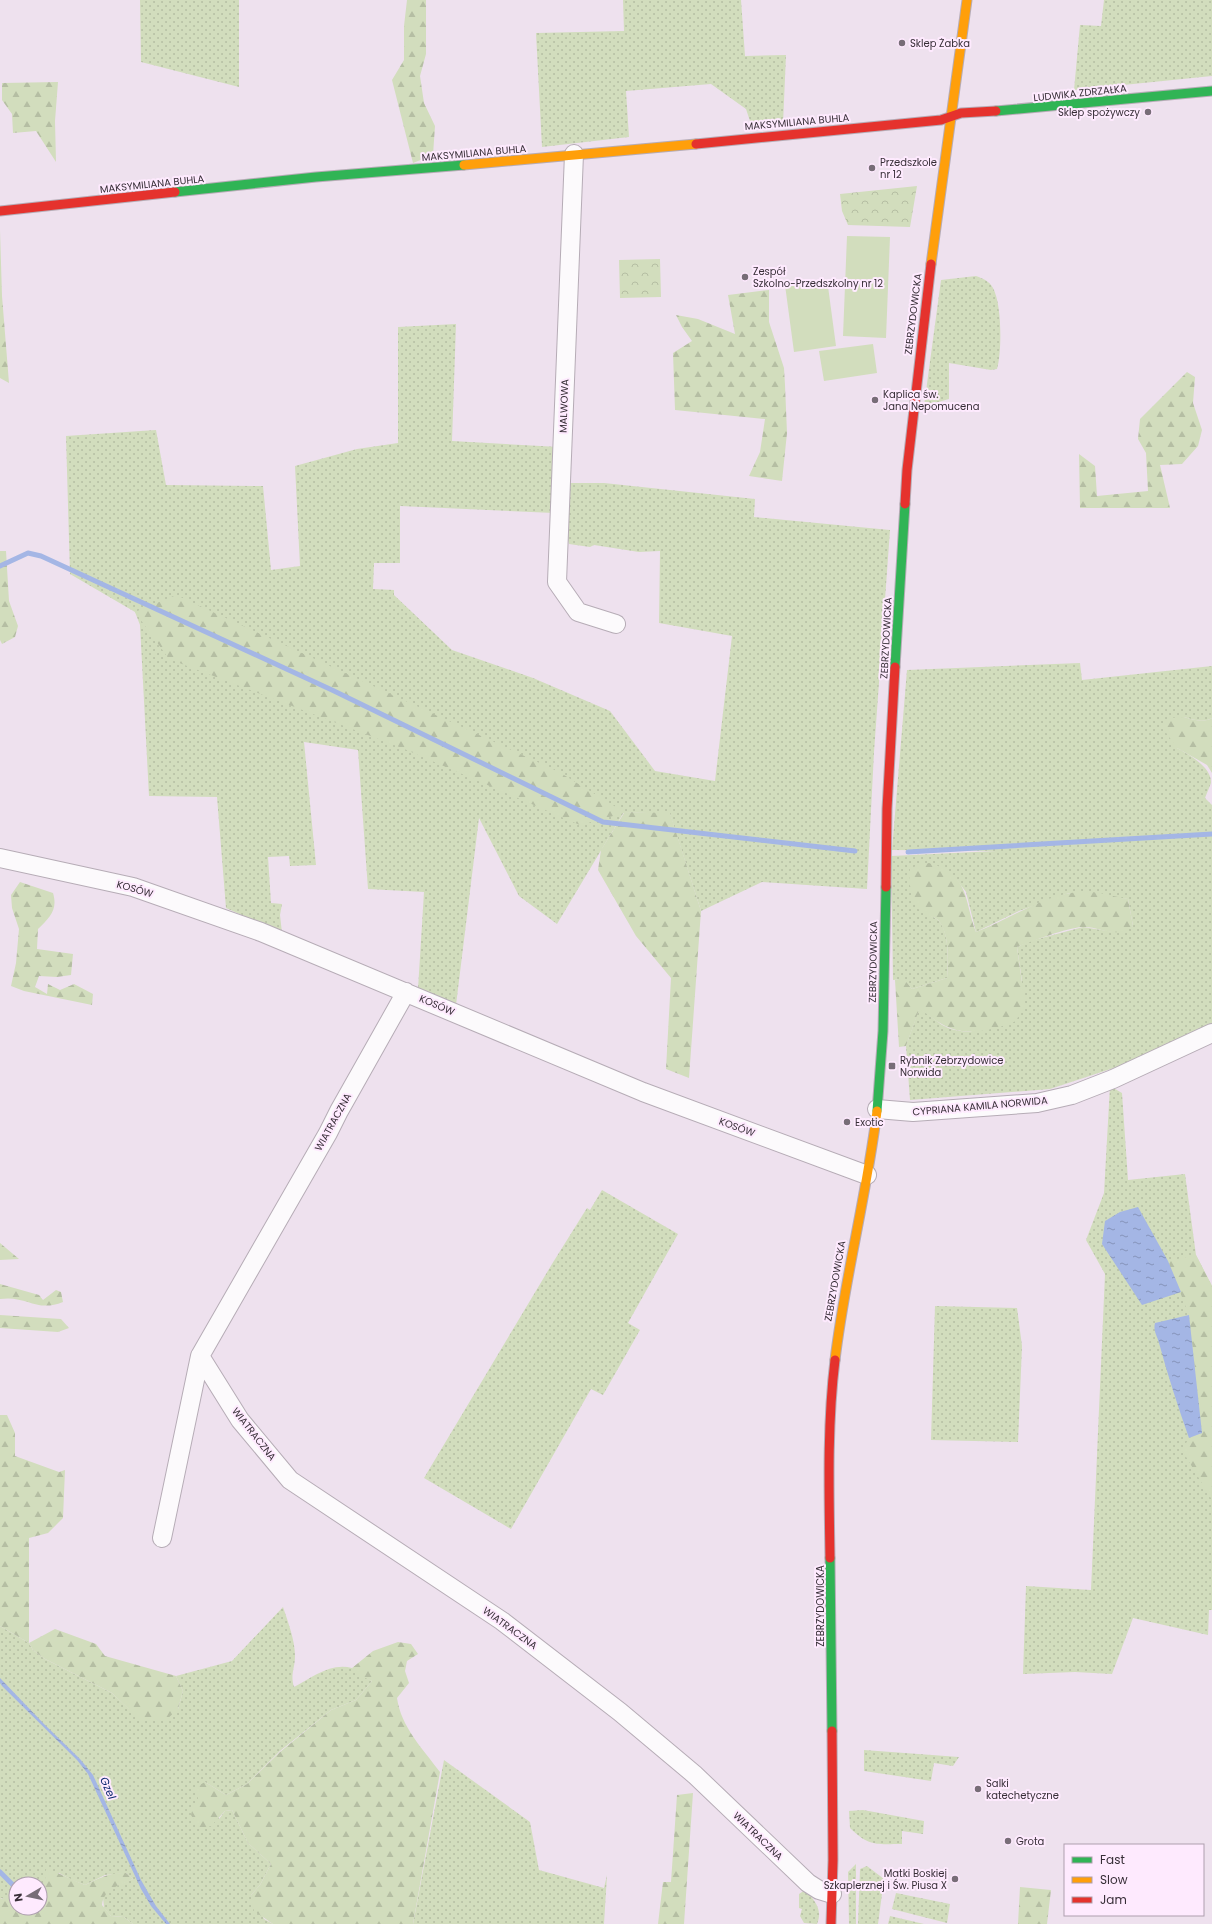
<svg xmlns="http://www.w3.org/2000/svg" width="1212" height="1924" font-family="Poppins,sans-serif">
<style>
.grass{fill:url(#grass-dots)}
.forest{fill:url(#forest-firs)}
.park{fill:url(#park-crowns)}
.garden{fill:#d2ddbd}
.water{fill:url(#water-ripples)}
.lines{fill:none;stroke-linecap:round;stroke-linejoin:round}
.stream{stroke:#a4b6e5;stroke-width:5}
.street-casing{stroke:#b6acb6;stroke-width:20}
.fast-casing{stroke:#b6acb6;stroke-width:11}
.slow-casing{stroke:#b6acb6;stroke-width:11}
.jam-casing{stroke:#b6acb6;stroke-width:11}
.street{stroke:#fcfafc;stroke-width:18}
.fast{stroke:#30b455;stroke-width:9}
.slow{stroke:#ff9f0a;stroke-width:9}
.jam{stroke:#e5322d;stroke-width:9}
.poi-dot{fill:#776d77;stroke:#feeafe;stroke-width:1.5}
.labels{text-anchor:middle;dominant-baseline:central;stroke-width:4;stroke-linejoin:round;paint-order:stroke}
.poi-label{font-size:10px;fill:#372e37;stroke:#feeafe;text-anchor:start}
.street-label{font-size:10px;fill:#372e37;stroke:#feeafe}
.water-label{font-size:11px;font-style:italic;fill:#0d2970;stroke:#feeafe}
</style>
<defs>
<pattern id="grass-dots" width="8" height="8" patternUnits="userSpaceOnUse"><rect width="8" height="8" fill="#d2ddbd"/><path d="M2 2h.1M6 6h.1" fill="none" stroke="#b5bea3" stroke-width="1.8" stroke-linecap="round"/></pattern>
<pattern id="forest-firs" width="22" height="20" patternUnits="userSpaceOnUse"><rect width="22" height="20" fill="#d2ddbd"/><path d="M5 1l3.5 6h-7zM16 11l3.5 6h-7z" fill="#b5bea3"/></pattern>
<pattern id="park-crowns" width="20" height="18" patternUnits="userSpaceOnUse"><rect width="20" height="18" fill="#d2ddbd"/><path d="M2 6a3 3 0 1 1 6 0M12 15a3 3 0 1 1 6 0" fill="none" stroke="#b5bea3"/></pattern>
<pattern id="water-ripples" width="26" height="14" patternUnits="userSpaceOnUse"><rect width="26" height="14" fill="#a4b6e5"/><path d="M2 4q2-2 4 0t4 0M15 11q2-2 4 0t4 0" fill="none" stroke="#8694ba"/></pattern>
</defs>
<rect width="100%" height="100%" fill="#eee1ee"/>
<!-- grass -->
<path class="grass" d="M140,0H239V87L141,62Z
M623,0H741L745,56L786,55L783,124L752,127L746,109L711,84L626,91L629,137L542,147L536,33L624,31Z
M1104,0H1212V76L1074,90L1080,25L1101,26Z
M976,276C984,279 989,281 993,288C1002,304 1002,352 997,369L991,370L949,363V399L924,406L941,280Z
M456,324L452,441L559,447L554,513L400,506V563H374L373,589L394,590V595L452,650L533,678L610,711L655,771L715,781L732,636L659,623L660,551L639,552L594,545L590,547L569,544L567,537L569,483H604L755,499L754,517L890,530L874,752L867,889L762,882L701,911L670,814L624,812L557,924L519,896L479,818L456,1005L418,989L424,892L368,889L358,750L304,742L316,865L290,866L289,856L268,857L271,903L282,904L280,915L282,933L226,908L217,797L149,796L140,625L135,612L70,574L66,436L156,430L166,485L263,486L271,570L300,566L295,466L357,449L398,443V327Z
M1080,663L1082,680L1212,666V718C1204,723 1193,720 1184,717L1177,748C1188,754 1212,767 1211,783C1209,788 1207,793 1205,798L1212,805V1026L1135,1061L1050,1089L910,1100L906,1046L919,1009C928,1013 931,1017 938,1022C948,1030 959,1031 971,1032L1022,981L1017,947L1030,941L1083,927L1114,932L1133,926L1128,899L1069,893L1019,911L976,932L966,892L957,880L924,913C928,915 935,917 938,920C950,931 948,963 947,978L912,989L903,979L893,980L891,856L996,851L892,850L907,670Z
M1110,1086L1122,1093L1128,1180L1185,1174L1196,1255L1212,1286V1610H1209L1208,1635L1133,1618L1112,1674L1075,1672L1023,1674L1026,1586L1091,1590L1105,1274L1086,1240L1104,1193Z
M602,1190L678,1234L628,1323L640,1330L603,1395L591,1389L511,1529L424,1478L552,1264L587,1208L590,1210Z
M935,1306L1017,1308L1022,1346L1018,1442L931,1440Z
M283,1607C288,1622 295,1640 295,1656C295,1669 290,1674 294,1687C311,1678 331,1662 352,1668C357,1670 366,1678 372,1681L356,1700L331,1710L280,1751L247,1784L226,1795L205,1782L219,1819L225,1811L232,1810L248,1843L271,1864L260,1885L251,1895L264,1919L273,1924H133L124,1917L111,1916L104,1908L103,1897L110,1888L133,1879L126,1873L105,1875L85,1885L72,1880L59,1873L46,1884L40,1897V1884H16V1908H35L34,1911L17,1913L2,1898H0V1626L29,1643L33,1650L45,1659L112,1693L129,1709H178L183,1691L176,1676L232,1661Z
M864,1750L959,1757L953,1766L934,1763L931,1781L864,1771Z
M444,1760L530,1822L539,1870L604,1888L607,1875L604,1924H413Z
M863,1810L924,1821L923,1834L902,1831V1844C877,1844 869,1847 850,1828L849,1811Z
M856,1864V1924H849L848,1872Z
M867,1866L884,1879L878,1924H858L860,1869Z
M805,1890C815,1900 823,1910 817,1924L804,1923L800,1916L802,1909L799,1908V1894Z
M896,1893L950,1904L947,1923L892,1909Z
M890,1916L924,1924H888Z"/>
<!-- forest -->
<path class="forest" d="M407,0H426V54L420,76L424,103L435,126L433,155L413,163L392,80L404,60V26Z
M58,82L55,121L56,162L36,131L13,133L12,114L2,100V83Z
M0,230L2,296L9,383L0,378Z
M769,290V322L784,368L785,385L787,433L782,481L749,476L760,452L765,419L675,410L673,353L692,341L682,327L676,315L698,319L735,334L728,295Z
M1187,372L1195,377L1193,403L1202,430L1198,446L1182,464L1160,465L1170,508H1080L1079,454L1095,466L1097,496L1148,491L1146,453L1138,439L1140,419Z
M0,551H6L9,601L18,626L15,637L2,644L0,640Z
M176,595L559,772L624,812L670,813L701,911L689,1078L666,1069L671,978L636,936L598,870L601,850L624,813L580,825L402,748L169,659L135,612Z
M1184,717C1193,720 1204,723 1212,718V773L1207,765L1177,748L1162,727L1169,718Z
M929,863C970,874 964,901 976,932C1012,919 1052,888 1092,892C1104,893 1116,897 1128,899L1133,926C1115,940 1101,926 1082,927C1067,928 1032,941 1017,947L1023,990V1007L1016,1021C991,1031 964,1038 940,1023C932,1019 928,1013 919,1010L906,1046L899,1047L895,980L903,978L912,989L947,978C948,962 950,933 938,920C935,917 929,916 924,914C910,905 908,883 910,869L918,865Z
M20,882L53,893C58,910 50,917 38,929L37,949L73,954L71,975L57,977L39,976L35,987L47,994L48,984L60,990L74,984L93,994L92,1005L24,991L11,986L16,963L19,929L12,908L11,895Z
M0,1243L19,1259L0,1260Z
M1196,1255L1212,1286V1500L1182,1450L1189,1438L1202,1433L1189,1315L1168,1261Z
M0,1284L39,1295L43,1300L56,1290L61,1292L63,1302C36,1313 27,1295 0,1299Z
M0,1315L61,1319L69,1328L58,1332L0,1328Z
M0,1415H7L15,1433V1456L59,1472L65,1470L63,1518L48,1533L29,1538V1643L55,1629L96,1644L105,1656L176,1676L183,1691L178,1709L166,1720L141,1721L112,1693L45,1659L33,1650L29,1643L0,1626Z
M398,1642L411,1644L418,1654L407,1661L405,1671L409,1683L397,1698C401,1727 423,1749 440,1772L413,1924H273L254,1911L251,1895L260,1885L271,1864L248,1843L232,1810L225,1811L211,1826L199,1828L191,1815L193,1806L199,1804L196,1787L205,1782L226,1795L247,1784L280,1752L331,1710L356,1700L372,1681L363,1677L352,1668L373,1651Z
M693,1793L684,1924H658L663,1882H671L677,1795Z
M46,1869C60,1873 72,1880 85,1885C99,1878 110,1872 126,1873L133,1879C119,1886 104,1888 102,1905L111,1916L124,1917L133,1924H0V1898L11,1901L17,1913L40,1908C40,1894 46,1884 46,1869Z
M1020,1887L1051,1890L1047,1924H1018Z"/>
<!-- park -->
<path class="park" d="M917,186L910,227L848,225L842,211L840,194Z
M660,259L661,297L620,298L619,260Z"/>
<!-- garden -->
<path class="garden" d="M847,236L890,237L886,338L843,336Z
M827,279L836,346L794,352L785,285Z
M873,344L877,373L824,381L819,351Z"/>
<!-- water -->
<path class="water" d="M1138,1207L1168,1261L1181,1292L1142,1305L1102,1244L1105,1221L1120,1212Z
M1189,1315L1202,1433L1189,1438C1178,1407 1168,1376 1159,1343C1157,1335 1153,1331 1155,1323Z
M0,1678L44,1724L80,1759L93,1775L141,1880L156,1906L170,1924H166L151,1906L141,1889L88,1774L77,1760L2,1686L0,1683Z"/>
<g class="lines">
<!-- stream -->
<path class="stream" d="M0,566L28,553L41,556L332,690L603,822L855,851
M908,852L1212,834
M0,1872L16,1888"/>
<!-- street casing -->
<g class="street-casing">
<path id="street" d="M574,154L557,582L578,612L616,624
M0,858L133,887L261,932L643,1092L867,1175
M877,1109L913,1112L1037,1103L1072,1095L1113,1079L1212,1033
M200,1356L240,1420L290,1480L502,1621L620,1712L695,1775L808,1883L819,1890L832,1894
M162,1538L200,1356L328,1133L339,1111L406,992"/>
</g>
<!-- fast casing -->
<g class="fast-casing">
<path id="fast" d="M996,111L1212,91
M175,192L316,177L464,165
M895,667L905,504
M877,1111L883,1031L886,887
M830,1558L832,1731"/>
</g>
<!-- slow casing -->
<g class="slow-casing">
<path id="slow" d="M464,165L696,144
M931,264L967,0
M835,1360C845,1276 867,1194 877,1111"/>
</g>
<!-- jam casing -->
<g class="jam-casing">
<path id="jam" d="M696,144L941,120L961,113L996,111
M0,211L175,192
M905,504L907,470L931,264
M886,887L887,809L895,667
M830,1558C829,1492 827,1425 835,1360
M831,1924L833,1860L832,1731"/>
</g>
<!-- street -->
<use href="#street" class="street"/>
<!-- fast -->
<use href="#fast" class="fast"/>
<!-- slow -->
<use href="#slow" class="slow"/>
<!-- jam -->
<use href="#jam" class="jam"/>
</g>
<!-- markers -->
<g class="poi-dot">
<circle cx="902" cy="43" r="4"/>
<circle cx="1148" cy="112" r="4"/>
<circle cx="872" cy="168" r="4"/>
<circle cx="745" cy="277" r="4"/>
<circle cx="875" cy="400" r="4"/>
<rect x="888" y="1062" width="8" height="8" rx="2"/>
<circle cx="847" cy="1122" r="4"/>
<circle cx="978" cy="1789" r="4"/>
<circle cx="1008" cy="1841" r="4"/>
<circle cx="955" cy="1879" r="4"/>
</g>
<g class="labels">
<!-- poi labels -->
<g class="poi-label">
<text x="910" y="43">Sklep Żabka</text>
<text x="1140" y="112" text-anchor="end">Sklep spożywczy</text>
<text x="880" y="162">Przedszkole<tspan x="880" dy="12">nr 12</tspan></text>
<text x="753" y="271">Zespół<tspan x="753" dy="12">Szkolno-Przedszkolny nr 12</tspan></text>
<text x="883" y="394">Kaplica św.<tspan x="883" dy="12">Jana Nepomucena</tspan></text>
<text x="900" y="1060">Rybnik Zebrzydowice<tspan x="900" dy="12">Norwida</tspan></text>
<text x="855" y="1122">Exotic</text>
<text x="986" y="1783">Salki<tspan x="986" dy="12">katechetyczne</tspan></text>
<text x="1016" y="1841">Grota</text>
<text x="947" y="1873" text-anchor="end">Matki Boskiej<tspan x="947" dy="12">Szkaplerznej i Św. Piusa X</tspan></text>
</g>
<!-- street labels -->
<g class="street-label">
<text transform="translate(1080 93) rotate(-6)">LUDWIKA ZDRZAŁKA</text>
<text transform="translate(797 122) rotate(-5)">MAKSYMILIANA BUHLA</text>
<text transform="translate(474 153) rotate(-5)">MAKSYMILIANA BUHLA</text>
<text transform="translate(152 184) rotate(-6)">MAKSYMILIANA BUHLA</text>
<text transform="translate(913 314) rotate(-83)">ZEBRZYDOWICKA</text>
<text transform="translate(564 406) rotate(-88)">MALWOWA</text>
<text transform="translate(886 638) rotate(-87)">ZEBRZYDOWICKA</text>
<text transform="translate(135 889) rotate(16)">KOSÓW</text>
<text transform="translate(873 962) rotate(-89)">ZEBRZYDOWICKA</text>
<text transform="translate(437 1005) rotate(23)">KOSÓW</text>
<text transform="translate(980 1106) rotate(-5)">CYPRIANA KAMILA NORWIDA</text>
<text transform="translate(333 1122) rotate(-61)">WIATRACZNA</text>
<text transform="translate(737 1127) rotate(20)">KOSÓW</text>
<text transform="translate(835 1281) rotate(-80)">ZEBRZYDOWICKA</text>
<text transform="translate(254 1434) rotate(52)">WIATRACZNA</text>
<text transform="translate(820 1606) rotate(-90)">ZEBRZYDOWICKA</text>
<text transform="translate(510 1628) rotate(36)">WIATRACZNA</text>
<text transform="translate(758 1836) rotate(44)">WIATRACZNA</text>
</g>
<!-- water labels -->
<g class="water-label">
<text transform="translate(108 1788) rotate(66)">Gzel</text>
</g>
</g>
<!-- legend -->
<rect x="1064" y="1844" width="140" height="72" fill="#feeafe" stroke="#ae9fae"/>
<rect x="1072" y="1857" width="20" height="6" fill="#30b455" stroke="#ae9fae"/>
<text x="1100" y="1864" font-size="12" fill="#372e37">Fast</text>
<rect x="1072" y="1877" width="20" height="6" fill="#ff9f0a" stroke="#ae9fae"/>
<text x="1100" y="1884" font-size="12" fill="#372e37">Slow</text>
<rect x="1072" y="1897" width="20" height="6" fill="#e5322d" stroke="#ae9fae"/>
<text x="1100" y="1904" font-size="12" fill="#372e37">Jam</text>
<!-- north arrow -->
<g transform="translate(28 1896) rotate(261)"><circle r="19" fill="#feeafe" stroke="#ae9fae"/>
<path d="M0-3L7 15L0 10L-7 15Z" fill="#776d77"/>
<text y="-6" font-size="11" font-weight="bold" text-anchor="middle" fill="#372e37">N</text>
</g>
</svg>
